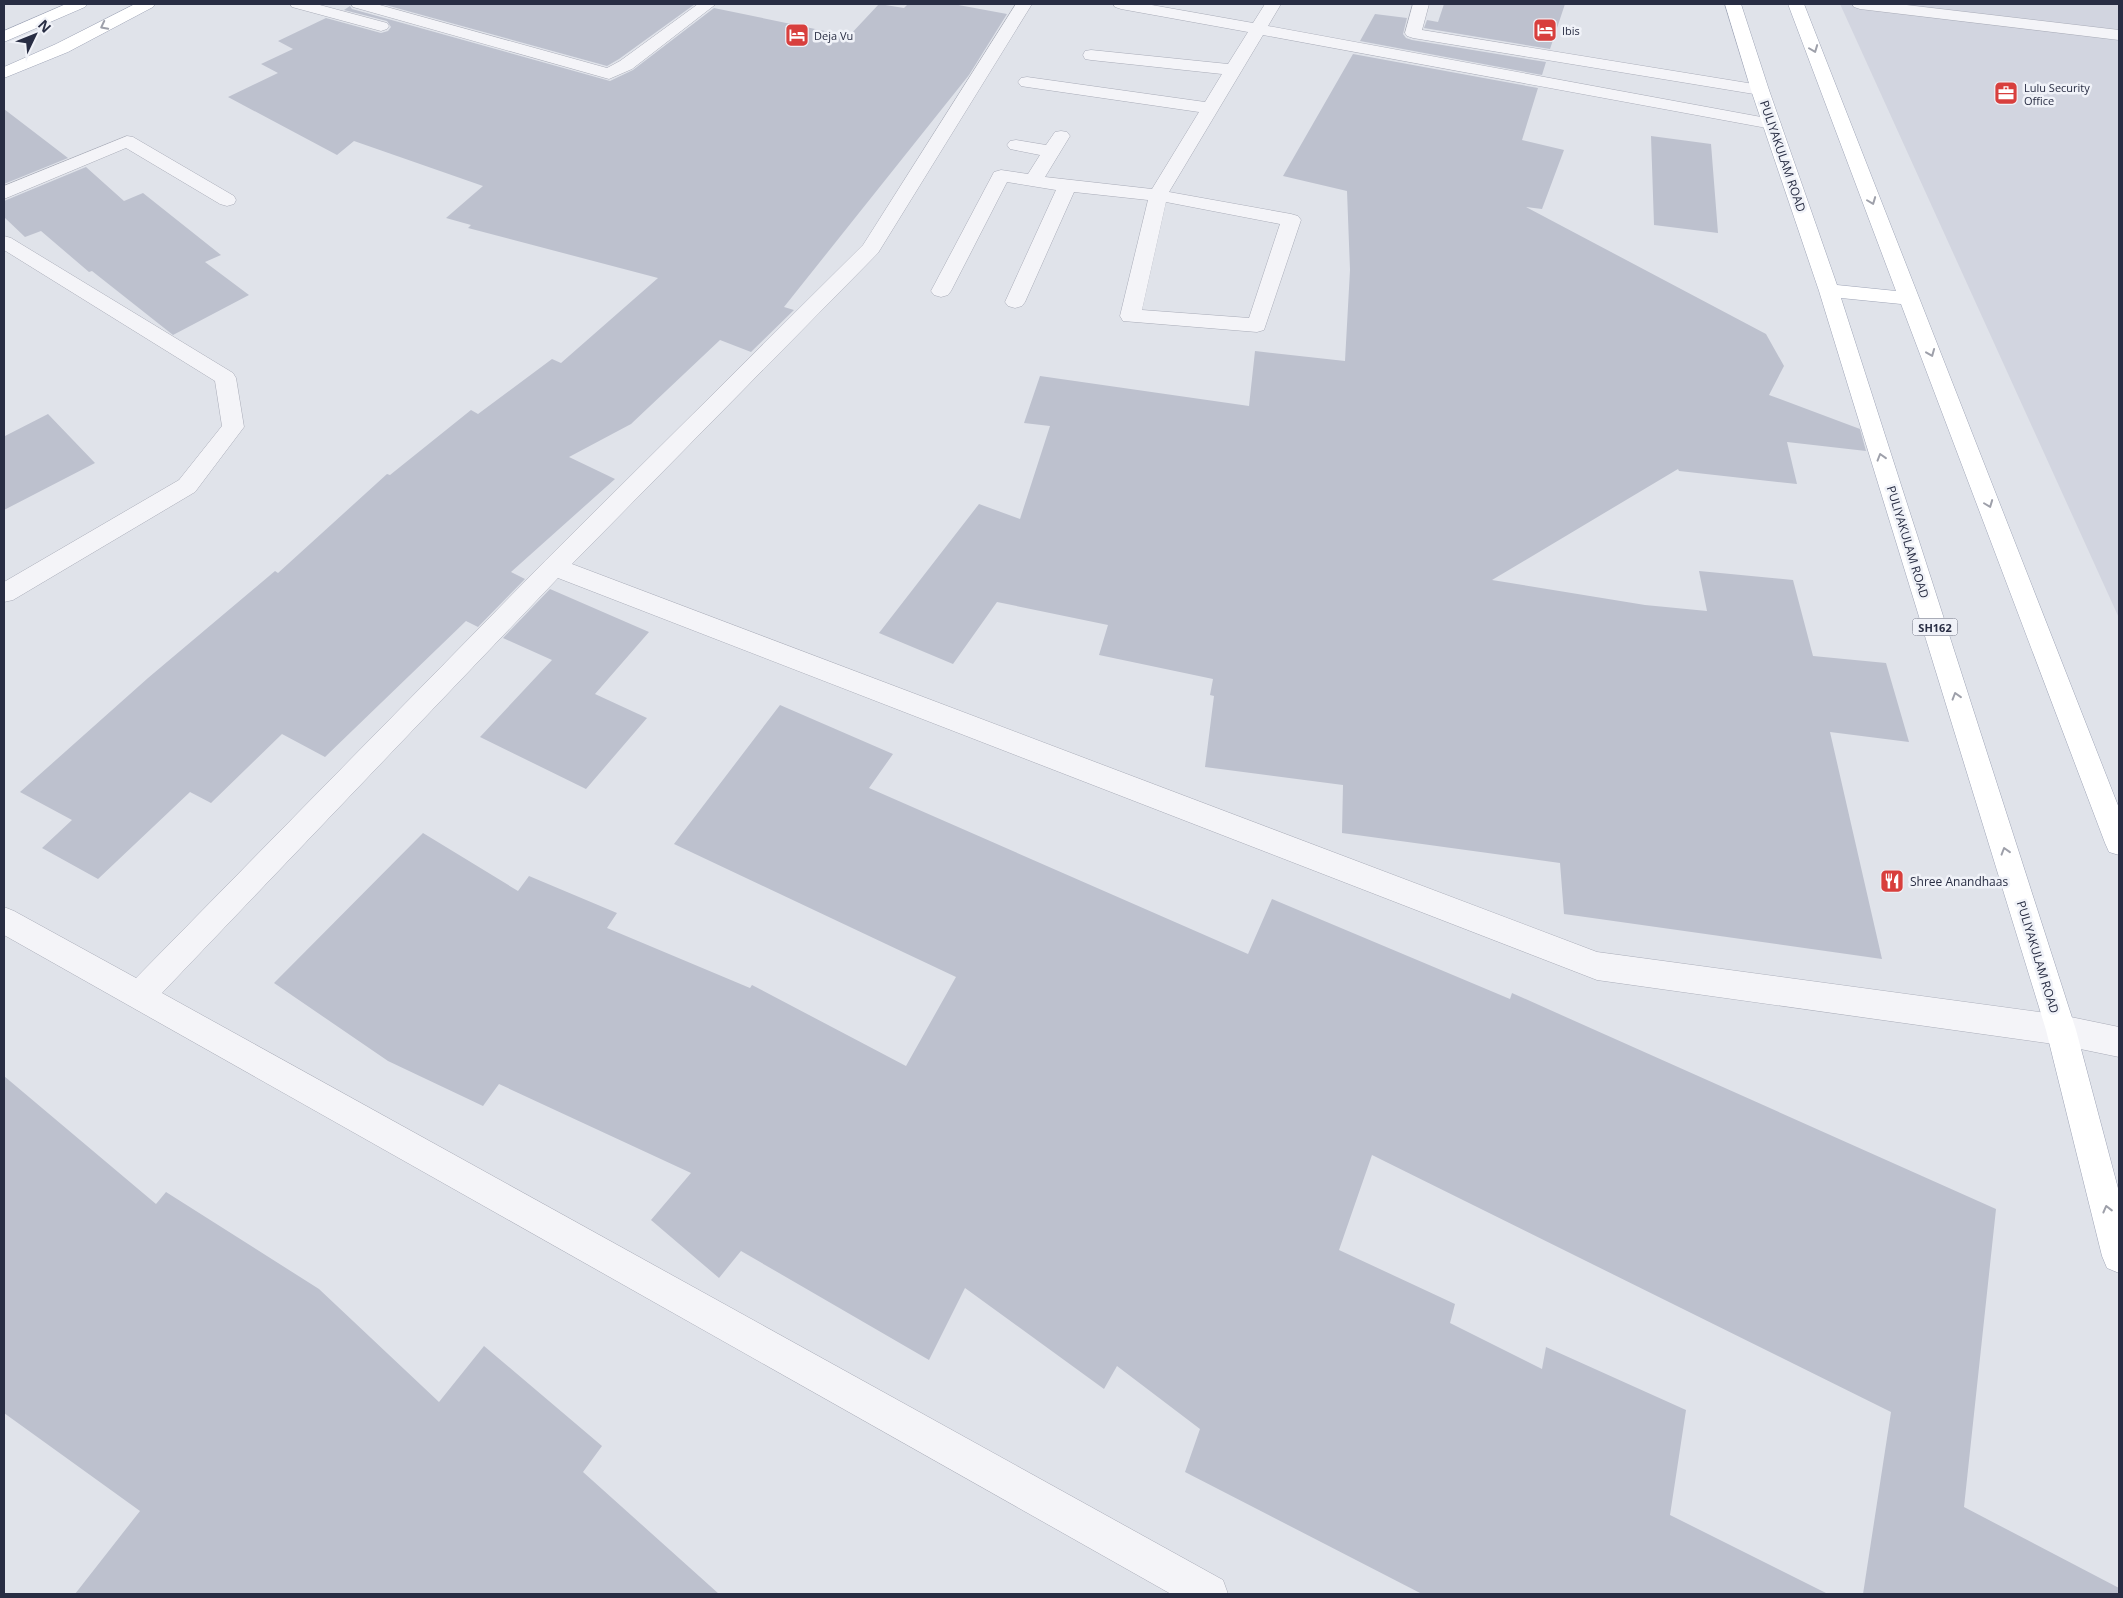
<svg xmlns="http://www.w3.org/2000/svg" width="2123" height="1598" font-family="'Open Sans',sans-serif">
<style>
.built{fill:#d2d5e0}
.building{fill:#bdc1ce}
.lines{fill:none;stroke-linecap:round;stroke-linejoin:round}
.minor-casing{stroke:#a9acb8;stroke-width:1}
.major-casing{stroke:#9fa5b7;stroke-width:1}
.minor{fill:#f4f4f8;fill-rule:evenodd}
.major{fill:#fff;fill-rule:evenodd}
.oneway{stroke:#9ea0aa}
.labels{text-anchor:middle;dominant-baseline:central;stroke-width:5;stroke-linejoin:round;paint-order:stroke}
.far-poi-label{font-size:11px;fill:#282d43;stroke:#f0f2f8;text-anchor:start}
.shield{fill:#f0f2f8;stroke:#646879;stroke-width:1}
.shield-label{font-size:11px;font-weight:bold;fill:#282d43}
.street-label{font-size:12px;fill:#282d43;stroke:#f0f2f8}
.poi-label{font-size:12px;fill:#282d43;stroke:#f0f2f8;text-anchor:start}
</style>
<rect width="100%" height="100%" fill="#e0e3ea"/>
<!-- built -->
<path class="built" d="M1840,4H2119V618Z"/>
<!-- building -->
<path class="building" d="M382,4H695L619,59L607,66Z
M879,4L904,8L908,4H953L1007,14L969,75L784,307L794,310L751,352L720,340L631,424L569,457L615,479L511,572L525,579L478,627L466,621L325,757L282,734L211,803L190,792L98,879L42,848L72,820L20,792L148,678L275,571L278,573L387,474L390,475L471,410L478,414L552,359L561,363L658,278L468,228L471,225L446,218L483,186L354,141L337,155L228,97L278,73L261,64L293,49L278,41L326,18L381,33L388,31L391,27L387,21L344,10L350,6L352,9L610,81L633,70L714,8L849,36Z
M1444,4H1565L1550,49L1424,28L1427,20L1438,22Z
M1375,14L1407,18L1403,34L1406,38L1412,40L1546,62L1542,75L1360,41Z
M1353,54L1538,88L1522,140L1564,150L1542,209L1526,207L1766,334L1784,366L1769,395L1860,429L1866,451L1787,442L1797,484L1679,471L1678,469L1492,580L1645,605L1707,611L1699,571L1793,580L1813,656L1886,663L1909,742L1830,732L1882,959L1564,914L1560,863L1342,833L1343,785L1205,767L1214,696L1210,695L1213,679L1099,655L1108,625L997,602L953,664L879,633L979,504L1020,519L1050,426L1024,423L1040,376L1249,406L1255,351L1345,361L1350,270L1347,191L1283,176Z
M4,109L68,158L4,184Z
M1651,136L1711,144L1718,233L1654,225Z
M86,167L124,201L143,193L221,255L205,262L249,295L173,335L92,271L89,272L41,231L25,237L4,217V201Z
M48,414L95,463L4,510L5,436Z
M550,589L649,632L595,694L647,718L586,789L480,737L552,660L503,638Z
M780,705L893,754L869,788L1248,954L1272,899L1510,999L1512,993L1996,1209L1964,1507L2119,1588V1594H1863L1891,1412L1372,1155L1339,1250L1455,1304L1450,1323L1542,1369L1546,1347L1686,1410L1670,1515L1828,1594H1422L1185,1472L1200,1429L1117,1366L1104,1389L965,1288L929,1360L741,1251L719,1278L651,1220L691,1173L499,1084L483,1106L388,1061L274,983L423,833L518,891L529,876L617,913L607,928L750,988L752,985L906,1066L956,977L674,844Z
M4,1076L156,1204L166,1192L319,1289L439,1402L484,1346L602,1446L583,1472L719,1594H75L140,1511L4,1413Z"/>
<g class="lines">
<!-- minor casing -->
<g class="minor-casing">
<path id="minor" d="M290,4H316L387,23L389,26L387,29L381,31L292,7Z
M351,4H376L607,68L620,61L698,4H716L632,69L609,79L353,7Z
M1016,4H1032L878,253L572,564L1597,952L2061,1015L2119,1027V1057L2061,1045L1597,980L558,578L162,993L1223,1580L1228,1594H1171L4,935V907L14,911L136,978L545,561L863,245Z
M1113,4H1146L1253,23L1265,4H1281L1268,26L1772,119L1778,120L1781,124L1778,128L1772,129L1263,35L1169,192L1291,214L1298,216L1301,220L1264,330L1257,332L1123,321L1120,316L1148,200L1074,192L1025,302L1022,306L1015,308L1008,306L1005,302L1056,190L1007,182L951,291L948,295L941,297L934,295L931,291L994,172L1001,170L1028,174L1040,155L1010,149L1007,145L1010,141L1016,140L1046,145L1055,132L1061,131L1067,132L1070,136L1045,177L1152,189L1199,112L1027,87L1021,86L1018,82L1021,78L1027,77L1205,102L1222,74L1091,60L1085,59L1083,55L1085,51L1091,50L1228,64L1248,32L1121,9L1115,7ZM1166,202L1280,224L1249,318L1142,310Z
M1413,4H1429L1422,30L1760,85L1766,86L1769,90L1766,94L1760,95L1413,38L1407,36L1405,33Z
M1852,4H1898L2119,30V40L1860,9L1854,7Z
M127,136L133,137L234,196L236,200L234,204L227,206L220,204L126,148L4,199V186Z
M4,236L11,238L233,373L236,378L244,427L195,492L13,600L4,602V582L179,480L222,426L215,381L4,250Z"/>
</g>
<!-- major casing -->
<g class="major-casing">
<path id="major" d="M66,4H87L85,7L4,42V31Z
M135,4H155L153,7L68,52L4,78V67L56,44Z
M1725,4H1741L1769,90L1837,285L1896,291L1788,4H1804L2119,808V855L2109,852L2105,843L1901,304L1841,298L2076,1030L2119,1192V1273L2107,1268L2102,1256L2046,1030L1819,291L1751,90Z"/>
</g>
<!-- minor -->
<use href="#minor" class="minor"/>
<!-- major -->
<use href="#major" class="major"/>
</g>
<!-- one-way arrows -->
<defs><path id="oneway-chevron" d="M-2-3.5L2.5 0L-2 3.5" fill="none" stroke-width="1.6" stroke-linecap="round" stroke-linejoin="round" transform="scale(1.25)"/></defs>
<g class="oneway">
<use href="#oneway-chevron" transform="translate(104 26) rotate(153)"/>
<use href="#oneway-chevron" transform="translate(1814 49) rotate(69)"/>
<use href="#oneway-chevron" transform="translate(1872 201) rotate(69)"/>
<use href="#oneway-chevron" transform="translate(1931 353) rotate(68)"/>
<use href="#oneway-chevron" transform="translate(1881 457) rotate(-107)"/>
<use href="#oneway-chevron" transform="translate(1989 504) rotate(69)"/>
<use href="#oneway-chevron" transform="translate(1956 696) rotate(-107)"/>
<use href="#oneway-chevron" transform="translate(2005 851) rotate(-107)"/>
<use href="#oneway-chevron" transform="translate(2107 1209) rotate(-104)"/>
</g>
<!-- icons -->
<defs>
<g id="hotel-square" transform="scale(1.25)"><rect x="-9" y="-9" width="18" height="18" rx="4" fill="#d83f3d" stroke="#f0f2f8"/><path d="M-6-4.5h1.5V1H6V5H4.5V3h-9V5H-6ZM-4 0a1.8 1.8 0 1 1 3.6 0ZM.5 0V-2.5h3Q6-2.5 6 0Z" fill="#fff"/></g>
<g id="office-square" transform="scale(1.25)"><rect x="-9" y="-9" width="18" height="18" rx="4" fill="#d83f3d" stroke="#f0f2f8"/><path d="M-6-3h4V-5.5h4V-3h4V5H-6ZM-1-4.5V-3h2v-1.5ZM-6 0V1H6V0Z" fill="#fff"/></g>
<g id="restaurant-square" transform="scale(1.25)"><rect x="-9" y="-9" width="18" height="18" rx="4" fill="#d83f3d" stroke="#f0f2f8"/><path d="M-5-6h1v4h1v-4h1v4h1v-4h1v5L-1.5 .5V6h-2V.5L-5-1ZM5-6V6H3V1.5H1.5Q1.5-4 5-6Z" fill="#fff"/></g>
</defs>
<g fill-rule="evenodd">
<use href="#hotel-square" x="1545" y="30"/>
<use href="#hotel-square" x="797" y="35"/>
<use href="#office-square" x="2006" y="93"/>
<use href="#restaurant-square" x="1892" y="881"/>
</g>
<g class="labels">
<!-- far-poi labels -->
<g class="far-poi-label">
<text x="1562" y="30">Ibis</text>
<text x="814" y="35">Deja Vu</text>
<text x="2024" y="87">Lulu Security<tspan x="2024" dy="13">Office</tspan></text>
</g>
<!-- shield labels -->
<rect class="shield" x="1912.5" y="618.5" width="45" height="17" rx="4"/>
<g class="shield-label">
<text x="1935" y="627">SH162</text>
</g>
<!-- street labels -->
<g class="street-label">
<text transform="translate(1783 156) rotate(71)">PULIYAKULAM ROAD</text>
<text transform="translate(1908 542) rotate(73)">PULIYAKULAM ROAD</text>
<text transform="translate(2038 957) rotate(73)">PULIYAKULAM ROAD</text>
</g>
<!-- poi labels -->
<g class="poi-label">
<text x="1910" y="881">Shree Anandhaas</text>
</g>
</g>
<!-- border -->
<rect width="2123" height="1598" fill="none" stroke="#282d43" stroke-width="10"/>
<!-- north arrow -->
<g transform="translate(35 35) rotate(47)" stroke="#f0f2f8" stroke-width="4" paint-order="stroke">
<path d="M0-4L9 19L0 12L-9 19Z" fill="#282d43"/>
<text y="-8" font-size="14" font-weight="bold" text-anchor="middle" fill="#282d43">N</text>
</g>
</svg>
